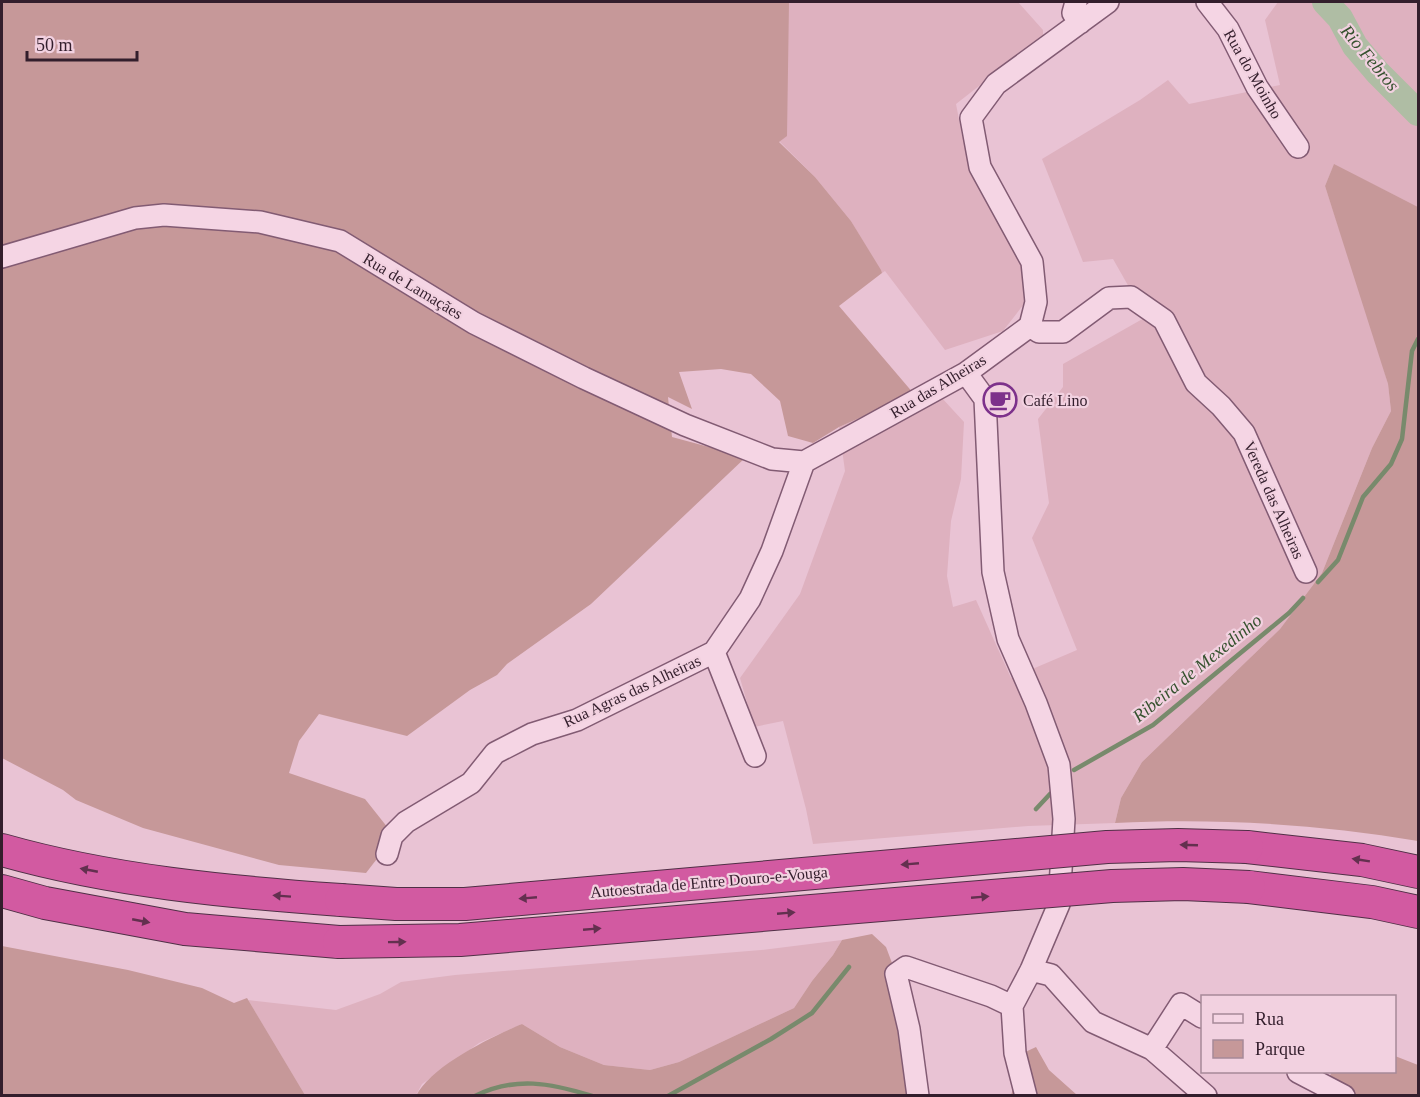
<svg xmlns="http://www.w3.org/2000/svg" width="1420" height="1097" font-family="Georgia,serif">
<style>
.farmland{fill:#deb1bf}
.green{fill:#c69899}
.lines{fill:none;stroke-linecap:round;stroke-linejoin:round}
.stream{stroke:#788a6c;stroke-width:4.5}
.river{stroke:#afbda4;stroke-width:26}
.minor-casing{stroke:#825b73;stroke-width:24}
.highway-casing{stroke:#502f46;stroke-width:34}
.minor{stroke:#f5d5e4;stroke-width:21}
.highway{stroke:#d25aa1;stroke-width:32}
.highway-bridge-casing{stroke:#502f46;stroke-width:34;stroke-linecap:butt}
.highway-bridge{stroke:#d25aa1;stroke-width:32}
.oneway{fill:#63304f}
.labels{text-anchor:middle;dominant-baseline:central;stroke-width:4.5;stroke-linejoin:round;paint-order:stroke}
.street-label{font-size:16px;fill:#331e2c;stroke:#f2d1e0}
.poi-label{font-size:16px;fill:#331e2c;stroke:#f2d1e0;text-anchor:start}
.water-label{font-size:18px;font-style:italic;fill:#36522f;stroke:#f2d1e0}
</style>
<rect width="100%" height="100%" fill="#e9c3d4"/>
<!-- farmland -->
<path class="farmland" d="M624,2H1018L1043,30V36L956,104L962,135L973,169L1029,268L1031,295L1003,331L945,350L885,271L882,273L851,221L815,177L778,140Z
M1278,2H1418V207L1334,165L1325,186L1374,335L1388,384L1391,411L1372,448L1322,573L1280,629L1142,762L1121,798L1115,823L1028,826L813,844L806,809L783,721L754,727L740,678L800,594L845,471L839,427L914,394L941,397L964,422L961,479L951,521L947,576L953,607L976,600L1011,678L1077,650L1032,538L1049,503L1038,419L1063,387V364L1146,317L1113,259L1083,262L1042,159L1140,100L1168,80L1189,104L1280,85L1265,20Z
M842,940L833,955L812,981L794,1008L679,1062L650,1070L604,1065L560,1047L522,1024L479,1043L422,1084L416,1095H305L248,1000L336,1010L380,994L401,982L455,975L761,950Z"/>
<!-- green -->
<path class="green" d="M2,2H789L787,136L779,142L815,177L851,221L881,270L882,273L839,306L914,394L839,427L813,443L788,436L780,401L751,374L721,369L679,372L692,409L668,397L672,437L746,457L591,604L507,664L497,675L470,690L407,736L319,714L299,741L289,773L365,799L388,828L383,851L366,873L279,865L143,828L76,800L63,790L2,758Z
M1334,164L1418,207V841C1318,824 1217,818 1115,823L1121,798L1142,762L1280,629L1322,573L1372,448L1391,411L1388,384L1325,186Z
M872,934L886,947L904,995L916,1096H416C431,1066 491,1037 522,1024L560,1047L604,1065L650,1070L679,1062L794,1008L812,981L833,955L842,940Z
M2,946L128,970L202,988L234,1003L247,998L305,1095H2Z
M1036,1047L1049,1070L1077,1095L1011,1096L1021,1054Z
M1395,1056L1418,1065V1095L1318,1096L1332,1072H1394Z"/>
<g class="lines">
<!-- stream -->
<path class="stream" d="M1318,582L1338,560L1363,497L1391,464L1402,439L1412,351L1418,339
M1074,770L1153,725L1289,613L1303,598
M1036,809L1050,794
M475,1096C515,1076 551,1083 592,1096
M668,1096L771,1039L812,1013L849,967"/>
<!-- river -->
<path class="river" d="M1325,2L1340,18L1355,46L1378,73L1418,113"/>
<!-- minor casing -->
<g class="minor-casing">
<path id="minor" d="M1076,2L1073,13L1080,23
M1207,2L1228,29L1257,87L1298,147
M2,257L135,218L164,215L260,222L340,241L474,323L584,378L685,425L772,459L804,462
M1030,326L1039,332H1063L1109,298L1131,297L1164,320L1196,383L1221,406L1244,433L1306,572
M804,462L966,373L1030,326L1036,302L1032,262L980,167L971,118L996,84L1108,2
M714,652L755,756
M387,854L392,836L406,822L471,783L495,753L532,734L577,720L714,652L750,599L772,551L804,462
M1031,970L1051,975L1093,1022L1152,1049L1206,1096
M1012,1006L1015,1053L1026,1096
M1152,1049L1181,1004L1202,1017
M1298,1072L1344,1096
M918,1096L909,1029L896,974L906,967L991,996L1012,1006L1031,970L1059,904L1064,819L1059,765L1036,703L1008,639L993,572L985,399L966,373"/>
</g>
<!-- highway casing -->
<g class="highway-casing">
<path id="highway" d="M1247,847L1362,860L1418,872
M2,850C111,881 227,892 341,900
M1249,887L1372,902L1418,912
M2,891L45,903L185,929L339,942"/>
</g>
<!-- minor -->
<use href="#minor" class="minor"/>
<!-- highway -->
<use href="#highway" class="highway"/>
<!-- highway-bridge casing -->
<g class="highway-bridge-casing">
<path id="highway-bridge" d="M341,900L396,904H465L1107,847L1178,845L1247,847
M339,942L460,940L1112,886L1183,884L1249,887"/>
</g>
<!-- highway-bridge -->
<use href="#highway-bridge" class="highway-bridge"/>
</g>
<!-- one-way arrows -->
<defs><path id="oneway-solid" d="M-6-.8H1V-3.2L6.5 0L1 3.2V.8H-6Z" transform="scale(1.5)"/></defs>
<g class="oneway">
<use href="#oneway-solid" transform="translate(1189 845) rotate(-178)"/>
<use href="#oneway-solid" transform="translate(1361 860) rotate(-171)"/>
<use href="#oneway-solid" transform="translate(910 864) rotate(175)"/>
<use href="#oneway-solid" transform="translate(89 870) rotate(-169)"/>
<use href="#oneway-solid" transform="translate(282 896) rotate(-176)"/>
<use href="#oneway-solid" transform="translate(980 897) rotate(-5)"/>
<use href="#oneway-solid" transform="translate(528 898) rotate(175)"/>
<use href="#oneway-solid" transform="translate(786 913) rotate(-5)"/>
<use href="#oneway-solid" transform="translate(141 921) rotate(11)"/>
<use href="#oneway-solid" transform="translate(592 929) rotate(-5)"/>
<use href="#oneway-solid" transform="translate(397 942) rotate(-1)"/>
</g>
<!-- icons -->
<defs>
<g id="cafe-ring" transform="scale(1.725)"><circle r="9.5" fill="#f2d1e0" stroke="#7d318b" stroke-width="1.5"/><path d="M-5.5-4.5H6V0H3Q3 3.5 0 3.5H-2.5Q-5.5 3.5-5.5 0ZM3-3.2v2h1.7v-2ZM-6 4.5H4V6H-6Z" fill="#7d318b"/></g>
</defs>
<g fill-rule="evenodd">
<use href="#cafe-ring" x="1000" y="400"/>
</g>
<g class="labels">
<!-- street labels -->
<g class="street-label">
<text transform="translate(1253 74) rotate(60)">Rua do Moinho</text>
<text transform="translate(413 286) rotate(31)">Rua de Lamaçães</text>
<text transform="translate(938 386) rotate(-31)">Rua das Alheiras</text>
<text transform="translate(1274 500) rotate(66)">Vereda das Alheiras</text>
<text transform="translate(632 691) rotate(-25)">Rua Agras das Alheiras</text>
<text transform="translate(709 882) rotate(-5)">Autoestrada de Entre Douro-e-Vouga</text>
</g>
<!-- poi labels -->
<g class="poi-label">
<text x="1023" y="400">Café Lino</text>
</g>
<!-- water labels -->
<g class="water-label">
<text transform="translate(1370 58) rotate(50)">Rio Febros</text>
<text transform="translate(1197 668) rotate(-39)">Ribeira de Mexedinho</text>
</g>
</g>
<!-- border -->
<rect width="1420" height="1097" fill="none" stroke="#331e2c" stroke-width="6"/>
<!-- legend -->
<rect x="1201" y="995" width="195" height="78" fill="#f2d1e0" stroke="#a68998" stroke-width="1.5"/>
<rect x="1213" y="1014" width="30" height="9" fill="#f5d5e4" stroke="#a68998" stroke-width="1.5"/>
<text x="1255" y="1025" font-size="18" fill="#331e2c">Rua</text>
<rect x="1213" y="1040" width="30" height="18" fill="#c69899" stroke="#a68998" stroke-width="1.5"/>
<text x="1255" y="1055" font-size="18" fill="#331e2c">Parque</text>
<!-- scale -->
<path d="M27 51v9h110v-9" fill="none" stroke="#331e2c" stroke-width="3"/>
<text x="36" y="51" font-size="18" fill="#331e2c" stroke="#f2d1e0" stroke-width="4.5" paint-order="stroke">50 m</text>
</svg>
